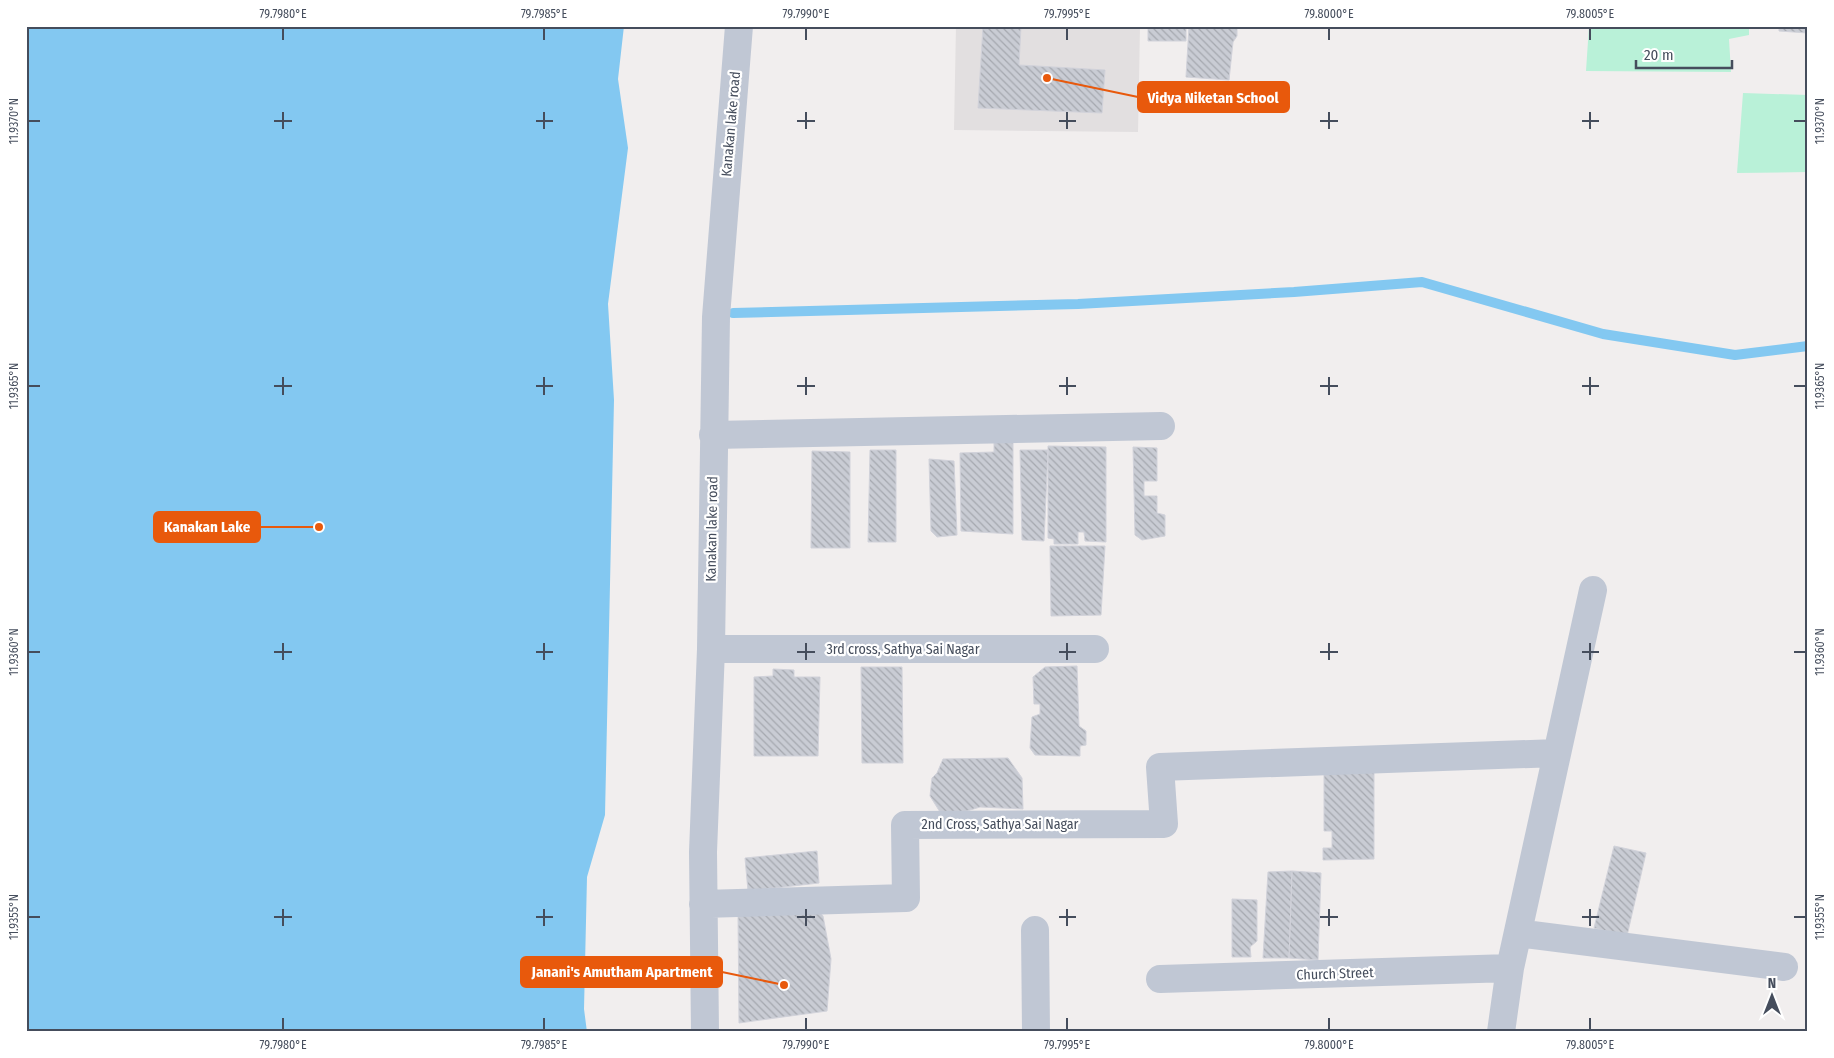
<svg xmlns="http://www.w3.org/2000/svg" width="1834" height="1058" font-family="'Fira Sans Condensed',sans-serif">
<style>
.education{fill:#e2dfe0}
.grass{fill:#b9f1d8}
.water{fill:#83c8f1}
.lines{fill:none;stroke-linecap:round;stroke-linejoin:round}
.stream{stroke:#83c8f1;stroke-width:10}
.building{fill:url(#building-back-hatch);stroke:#d1d2da}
.minor{stroke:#c0c7d4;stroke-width:28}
.ticks{fill:none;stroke:#454d5c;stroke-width:2}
.labels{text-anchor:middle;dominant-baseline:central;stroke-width:4.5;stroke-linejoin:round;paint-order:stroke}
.street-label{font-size:14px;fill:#454d5c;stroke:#fff}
.leader{fill:none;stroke:#e8590c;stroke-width:2}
.callout-dot{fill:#e8590c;stroke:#fff;stroke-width:2}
.callout{fill:#e8590c;stroke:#e8590c;stroke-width:2}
.callout-label{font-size:15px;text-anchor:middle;font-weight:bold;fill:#fff}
.neatline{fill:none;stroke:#454d5c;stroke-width:2}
.ticks-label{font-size:12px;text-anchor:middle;fill:#454d5c}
</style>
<defs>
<pattern id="building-back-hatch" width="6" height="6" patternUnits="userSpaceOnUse" patternTransform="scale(1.25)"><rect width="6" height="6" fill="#c9ccd4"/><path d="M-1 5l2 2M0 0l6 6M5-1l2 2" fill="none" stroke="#a5a8af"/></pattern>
</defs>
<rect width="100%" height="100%" fill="#f1eeee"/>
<!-- education -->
<path class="education" d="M956,26H1140L1138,132L954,130Z"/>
<!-- grass -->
<path class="grass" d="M1589,26H1749V35L1729,39L1731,72L1586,71Z
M1743,93L1808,95V172L1737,173Z"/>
<!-- water -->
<path class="water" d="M26,26H624L618,79L628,148L608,304L614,400L605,815L587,877L584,1009L587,1032H26Z"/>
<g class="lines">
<!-- stream -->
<path class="stream" d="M733,313L1078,304L1294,292L1422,282L1603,334L1735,355L1808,346"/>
</g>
<!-- building -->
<path class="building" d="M983,26H1021L1019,65L1105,70L1102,113L978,108Z
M1148,26H1186V41H1148Z
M1189,26H1237V36L1233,42L1229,80L1186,77Z
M1779,26H1808V33L1779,31Z
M1013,441V534L961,531L960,453L994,452V442Z
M1048,446L1106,447V542L1085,541L1084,532H1078V544H1054V539L1048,538Z
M1133,447L1157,448V481H1144V496H1157V513L1165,515V536L1142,540L1135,535Z
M870,450H896V542H868Z
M1020,450H1048L1044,541L1022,540Z
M812,451L850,452V548H811Z
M929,459L954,461L957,535L937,537L931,531Z
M1050,546H1105L1101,615L1051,616Z
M1077,666L1079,726L1086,731V745L1080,746V756L1035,755L1030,748L1032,717L1040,714V704H1034L1033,677L1045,667Z
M861,667H902L903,763H862Z
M773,669L794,670V677H820L818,756H754V677L773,676Z
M1008,758L1022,778L1023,809L980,807L957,814L940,812L930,796L932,778L937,773L943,759Z
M1324,771H1374V859L1323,860V848H1332V831H1324Z
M1614,846L1646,853L1627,936L1594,928Z
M817,851L819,883L748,891L745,858Z
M1292,871L1289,958H1263L1268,872Z
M1292,871L1321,873L1318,960L1289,958Z
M1232,899L1257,900V941L1250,947L1251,957H1232Z
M817,909L823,916L831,959L827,1011L739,1023L738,913Z"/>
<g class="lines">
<!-- minor -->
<path class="minor" d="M713,435L1161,426
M711,649H1095
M703,904L906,898L905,825L1164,824L1160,767L1557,753
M1035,930L1036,1032
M1518,933L1784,967
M1160,979L1510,968
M705,1032L703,852L711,649L716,317L739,26
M1501,1032L1510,968L1593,590"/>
</g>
<!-- ticks -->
<path class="ticks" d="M283,28V40M544,28V40M806,28V40M1067,28V40M1329,28V40M1590,28V40M283,112V129M544,112V129M806,112V129M1067,112V129M1329,112V129M1590,112V129M28,121H40M274,121H292M536,121H553M797,121H815M1059,121H1076M1320,121H1338M1582,121H1599M1794,121H1806M283,377V395M544,377V395M806,377V395M1067,377V395M1329,377V395M1590,377V395M28,386H40M274,386H292M536,386H553M797,386H815M1059,386H1076M1320,386H1338M1582,386H1599M1794,386H1806M283,643V660M544,643V660M806,643V660M1067,643V660M1329,643V660M1590,643V660M28,652H40M274,652H292M536,652H553M797,652H815M1059,652H1076M1320,652H1338M1582,652H1599M1794,652H1806M283,909V926M544,909V926M806,909V926M1067,909V926M1329,909V926M1590,909V926M28,917H40M274,917H292M536,917H553M797,917H815M1059,917H1076M1320,917H1338M1582,917H1599M1794,917H1806M283,1018V1030M544,1018V1030M806,1018V1030M1067,1018V1030M1329,1018V1030M1590,1018V1030"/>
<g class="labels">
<!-- street labels -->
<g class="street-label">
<text transform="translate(731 124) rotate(-85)">Kanakan lake road</text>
<text transform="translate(712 529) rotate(-89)">Kanakan lake road</text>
<text x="903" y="649">3rd cross, Sathya Sai Nagar</text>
<text x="1000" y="824">2nd Cross, Sathya Sai Nagar</text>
<text transform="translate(1335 974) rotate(-2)">Church Street</text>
</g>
</g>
<!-- callouts -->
<path class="leader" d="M1047 78L1138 97M319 527L260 527M784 985L722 972"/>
<g class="callout-dot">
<circle cx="1047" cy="78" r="5"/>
<circle cx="319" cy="527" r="5"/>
<circle cx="784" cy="985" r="5"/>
</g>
<g class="callout">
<rect x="1138" y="82" width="151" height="30" rx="5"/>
<rect x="154" y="512" width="106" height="30" rx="5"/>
<rect x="521" y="957" width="201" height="30" rx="5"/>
</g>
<g class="callout-label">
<text x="1213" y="103">Vidya Niketan School</text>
<text x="207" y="532">Kanakan Lake</text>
<text x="622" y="977">Janani's Amutham Apartment</text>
</g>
<!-- border -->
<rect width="1834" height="1058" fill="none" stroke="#ffffff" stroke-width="55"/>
<!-- north arrow -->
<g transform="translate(1772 996)" stroke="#ffffff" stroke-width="4" paint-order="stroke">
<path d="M0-4L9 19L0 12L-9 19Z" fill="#454d5c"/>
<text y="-8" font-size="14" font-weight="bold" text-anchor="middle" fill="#454d5c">N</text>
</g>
<!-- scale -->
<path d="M1636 60v8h96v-8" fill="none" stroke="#454d5c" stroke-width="2.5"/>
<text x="1644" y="60" font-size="15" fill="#454d5c" stroke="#ffffff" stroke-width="4" paint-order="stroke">20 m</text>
<rect x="28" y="28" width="1778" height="1002" class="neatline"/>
<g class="ticks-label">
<text x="283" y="18">79.7980°E</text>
<text x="544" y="18">79.7985°E</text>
<text x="806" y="18">79.7990°E</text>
<text x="1067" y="18">79.7995°E</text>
<text x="1329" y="18">79.8000°E</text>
<text x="1590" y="18">79.8005°E</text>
<text transform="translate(14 121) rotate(-90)" y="4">11.9370°N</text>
<text transform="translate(1820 121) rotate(-90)" y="4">11.9370°N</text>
<text transform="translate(14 386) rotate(-90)" y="4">11.9365°N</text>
<text transform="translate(1820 386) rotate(-90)" y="4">11.9365°N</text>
<text transform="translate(14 652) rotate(-90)" y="4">11.9360°N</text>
<text transform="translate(1820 652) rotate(-90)" y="4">11.9360°N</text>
<text transform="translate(14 917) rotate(-90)" y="4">11.9355°N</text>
<text transform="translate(1820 917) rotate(-90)" y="4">11.9355°N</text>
<text x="283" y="1049">79.7980°E</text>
<text x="544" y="1049">79.7985°E</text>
<text x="806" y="1049">79.7990°E</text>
<text x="1067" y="1049">79.7995°E</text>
<text x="1329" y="1049">79.8000°E</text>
<text x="1590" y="1049">79.8005°E</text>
</g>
</svg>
